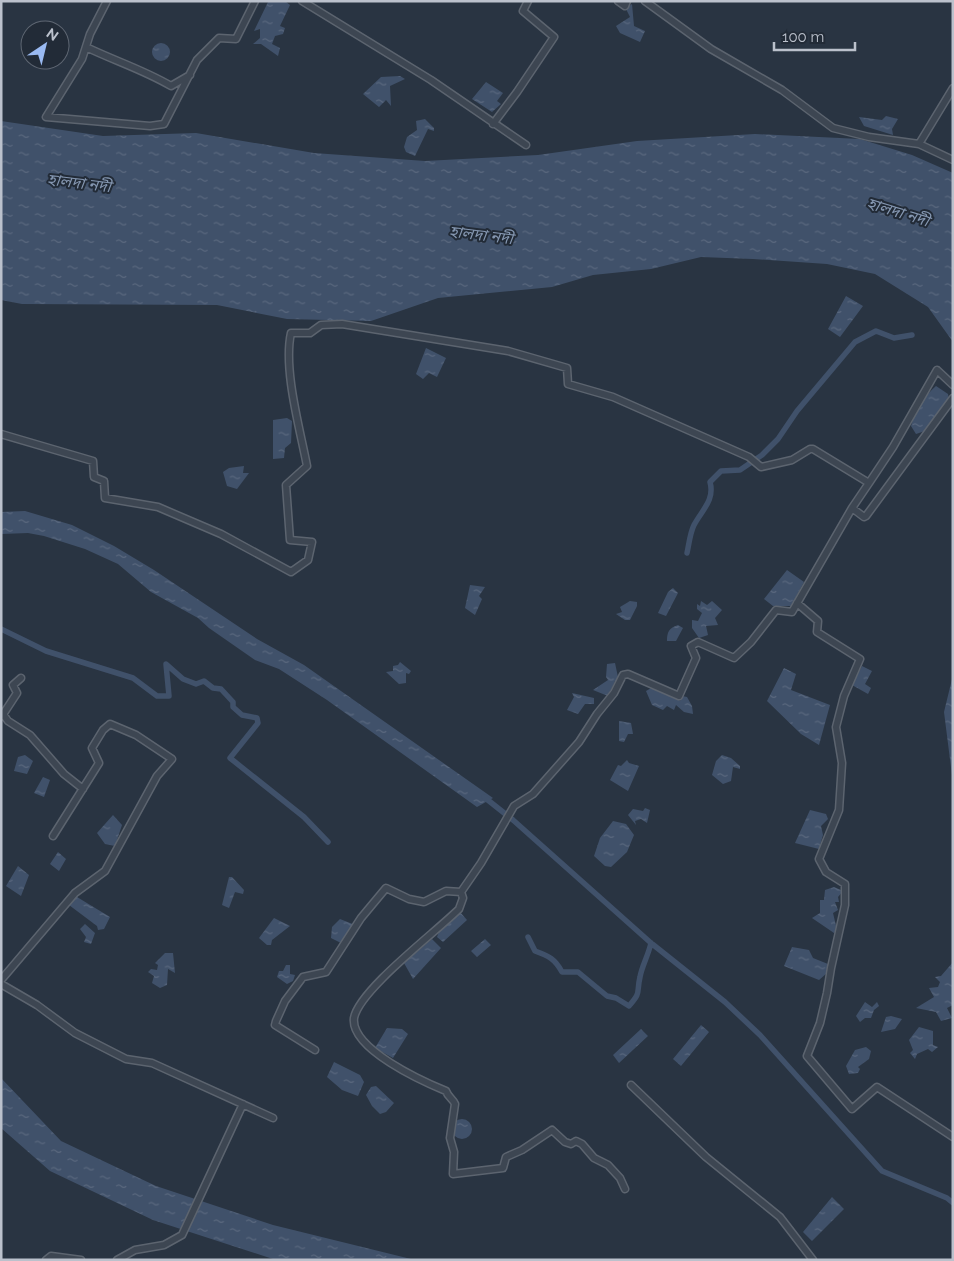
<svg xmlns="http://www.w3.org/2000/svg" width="954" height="1261" font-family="Raleway,'Noto Sans Bengali',sans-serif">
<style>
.water{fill:url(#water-ripples)}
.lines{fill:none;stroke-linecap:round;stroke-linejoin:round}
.canal{stroke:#40516a;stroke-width:5.5}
.minor-casing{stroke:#5c646f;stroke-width:9}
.minor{stroke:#3d4652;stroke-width:6}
.labels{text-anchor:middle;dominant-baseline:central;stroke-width:4;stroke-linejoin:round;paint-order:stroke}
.water-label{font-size:16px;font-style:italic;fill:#8597b1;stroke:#222b37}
</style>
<defs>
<pattern id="water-ripples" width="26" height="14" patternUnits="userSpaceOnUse" patternTransform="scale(1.25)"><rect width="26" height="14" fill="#40516a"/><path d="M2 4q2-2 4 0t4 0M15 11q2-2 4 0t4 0" fill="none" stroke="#5a687e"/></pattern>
</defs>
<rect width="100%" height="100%" fill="#293442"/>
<!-- water -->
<path class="water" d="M285,1L290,5L280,26L285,28L283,34L275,36L272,44L280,48L278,56L261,44H253L260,38V29L254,31L268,2Z
M632,4L634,26L645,31L640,42L620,33L616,26L630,17L626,9Z
M152 52a9 9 0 1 1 18 0a9 9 0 1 1-18 0Z
M400,76L405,79L390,86L391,106L386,100L379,107L363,94L381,77Z
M486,82L503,93L497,101L501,104L492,112L472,99Z
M886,116L898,119L892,129L893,135L864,126L859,117L882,120Z
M425,119L434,128V131L428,129L415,156L406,152L404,147L407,137L417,130L416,121Z
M1,121L103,136L196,133L314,153L425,161L538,155L637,141L755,134L860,139L912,155L953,173V342L928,307L875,274L827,264L753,259L701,257L651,269L593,275L552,287L438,298L371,321L287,319L217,305L22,304L1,300Z
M846,296L863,306L840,337L828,329Z
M426,348L446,358L437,377L429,373L423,379L416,374Z
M936,386L948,394L949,399L925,431L916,434L911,426C915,412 925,395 936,386Z
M287,418L292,421L291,443L285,448L284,458L273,459V420Z
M244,466L243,473H249L237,489L227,486L223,472L229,468Z
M25,511L72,525L114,546L154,570L257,639L304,665L493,798L477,807L327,700L279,669L255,660L209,628L198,618L151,592L118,564L85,549L44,536L28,533L1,534V512Z
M787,570L804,582L791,606H773L764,599Z
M470,585L485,587L479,596L482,599L475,615L465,608Z
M673,588L678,593L666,616L658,613L668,592Z
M630,601L637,602V606L630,620H625L616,614L622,612L620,607Z
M701,601L707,605L712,601L722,610L715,618L718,625L706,626L708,635L699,638L692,628V620L698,621L702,613L697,609V604L700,606Z
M678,625L683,628L676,641H667C667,632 669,628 678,625Z
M400,662L411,671L409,674L406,673V683L399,684L386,672L393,671V666L398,665Z
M615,663L619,682L615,681L608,696L593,690L608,680L606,677L607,664Z
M862,666L872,671L865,684L871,688L868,694L852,685Z
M784,668L796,674L791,690L830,705L819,745L801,734L767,701Z
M953,675V783L944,712Z
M653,687L678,698L680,701L682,696L687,697L692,706L693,714L684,712L676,705L674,710L667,706L663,710L652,705L646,691Z
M572,693L594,698V704H585L578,714L567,710L574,697Z
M619,721L631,723L633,734H628L624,742L619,741Z
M25,755L33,761L27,774L14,771L18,757Z
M722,755L731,758L740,766V769L733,767L731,781L723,784L712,775L716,761Z
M627,760L629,763L639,766L628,791L610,780L618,765L621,766Z
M43,777L50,780L44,797L34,793Z
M645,808L650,810L647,823L641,819L635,821L636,825L628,815L633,809L643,811Z
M810,810L826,814L828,819L821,826L823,835L819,849L795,843Z
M113,815L122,825L115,846L105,844L97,833Z
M613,821L626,824L634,835L627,852L611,867L605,866L594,856L600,838Z
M58,852L66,859L59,871L50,864Z
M18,866L29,875L21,896L6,886Z
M229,877H232L244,890L243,894L235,892L229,908L222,905Z
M834,887L843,891L838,897L839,902H835L838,910L833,913L837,930L834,933L812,918L820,913V900H824L825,890Z
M77,897L110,917L104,929L98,930L97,926L69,905Z
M460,912L467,920L443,942L437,937L439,932Z
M274,918L290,926L272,940L271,945H267L259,938Z
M340,919L355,925L341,943L331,938L332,927Z
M85,924L95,933L91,944L84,942L86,937L80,929Z
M432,939L441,948L413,979L404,963Z
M485,939L491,945L477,957L471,951Z
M792,947L809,950L813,958L828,964L827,973L819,980L784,966Z
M165,953H173L175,973L168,969L167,985L160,988L152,983L154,976L148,972L151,969L157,970L158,965L155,963Z
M953,962V1005L947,1008L952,1018L941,1021L936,1012L916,1008L934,997L929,988L938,987L940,982L935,977L941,976Z
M286,965H290V974L295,975L293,981L287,984L277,977L279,971H283Z
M865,1002L872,1007L877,1002L879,1006L874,1010L871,1018H865L860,1022L856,1016Z
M891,1016L902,1019L895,1029L881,1032L886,1017Z
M701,1025L709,1032L681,1066L673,1059Z
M919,1027L933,1031V1045L938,1047L932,1052L928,1049L917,1054L915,1059L910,1053L913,1050L909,1040Z
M387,1028L402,1029L408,1034L393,1058L375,1048Z
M641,1029L648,1036L619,1063L613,1055Z
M866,1047L871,1051L869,1059L858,1067L860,1069L858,1073L849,1074L846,1066L855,1050Z
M334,1062L360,1075L364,1082L358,1096L342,1090L327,1077Z
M1,1078L61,1141L156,1186L273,1225L415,1260H276L153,1220L50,1171L1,1128Z
M376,1086L394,1103L386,1112L380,1114L372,1106L366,1095L371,1087Z
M452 1129a10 10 0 1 1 20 0a10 10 0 1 1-20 0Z
M832,1197L844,1209L812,1241L803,1232Z"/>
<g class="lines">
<!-- canal -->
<path class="canal" d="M687,553C689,544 690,533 694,525C702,510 715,500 710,482L721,471L740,470L762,455L778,439L797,411L855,342L876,331L894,338L912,335
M1,629L46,651L133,678L157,696H169L166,664L183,679L196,684L204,681L213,688L221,689L233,702V707L242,715L257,718L258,723L230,758L304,817L328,842
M484,797L513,820L651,943L725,1002L760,1035L882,1171L947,1198L953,1203
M528,937L535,951C549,956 555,959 562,972H578L607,996L616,998L629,1006C642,991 636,994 640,977C642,966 648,956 651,943"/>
<!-- minor casing -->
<g class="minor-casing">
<path id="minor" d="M107,1L90,34L82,59L46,117L150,126L164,124L197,60L219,38L236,39L255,1
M302,1L431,80L526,145
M618,1L625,6L627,1
M645,1L711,49L782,90L833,128L869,137L919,144L953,160
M86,47C115,61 144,70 171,86L190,75
M493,124L517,92L554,37L523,11L528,1
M919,144L953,88
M1,434L93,461L94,477L104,481L105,498L158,507L221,534L291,572L308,560L312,542L290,540L286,485L307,466C300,429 283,369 291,333H310L321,325L342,324L508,351L567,368L568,384L613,397L749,457L761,467L792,460L810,449H813L869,483L893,447L937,370L953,385
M852,508L869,483
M797,603L818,621L817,632L860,659L844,696L836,727L842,763L839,810L819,859L826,872L845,884V905L831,968L827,993L820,1023L807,1056L852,1109L877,1087L953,1137
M3,714L8,721L30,735L64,774L83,789
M2,716L17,693L13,685L21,678
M461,892L463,898L459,909C436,932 359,990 354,1018C350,1049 424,1082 446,1091C448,1097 453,1099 455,1104L450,1138L454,1152L453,1174L503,1168L506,1157L522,1150L552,1130L565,1142L571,1144L576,1141L582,1144L594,1158L608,1165L620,1178L625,1189
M1,980L75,893L105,871L157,776L172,759L136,735L110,724L103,730L92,748L99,763L53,836
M1,984L37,1005L75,1033L126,1059L152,1063L273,1118
M315,1050L275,1025L276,1021L285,1001L303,977L326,972L361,918L386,888L409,899L424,902L446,891L461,892L481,863L514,806L533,794L579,742L597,714L614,693L623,675L628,674L679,696L696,658L691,646L698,642L734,658L751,642L776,610L792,612L852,508L864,517L866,516L953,398
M631,1085L706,1157L780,1217L813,1260
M46,1260L51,1256L81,1260
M117,1260L135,1250L164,1245L182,1235L243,1104"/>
</g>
<!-- minor -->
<use href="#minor" class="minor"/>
</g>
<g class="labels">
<!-- water labels -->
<g class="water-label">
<text transform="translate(79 183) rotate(7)">হালদা নদী</text>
<text transform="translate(898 212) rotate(17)">হালদা নদী</text>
<text transform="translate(481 235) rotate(7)">হালদা নদী</text>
</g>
</g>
<!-- border -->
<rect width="954" height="1261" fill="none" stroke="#bbc1cc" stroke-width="5"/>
<!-- north arrow -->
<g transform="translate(45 45) rotate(35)"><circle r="24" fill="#222b37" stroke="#5f6773"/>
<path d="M0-4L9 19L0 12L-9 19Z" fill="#9abaf2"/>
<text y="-8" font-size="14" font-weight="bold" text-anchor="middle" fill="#bbc1cc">N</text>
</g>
<!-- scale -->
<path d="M774 42v8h81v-8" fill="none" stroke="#bbc1cc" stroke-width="2.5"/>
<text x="782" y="42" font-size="15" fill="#bbc1cc" stroke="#222b37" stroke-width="4" paint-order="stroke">100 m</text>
</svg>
